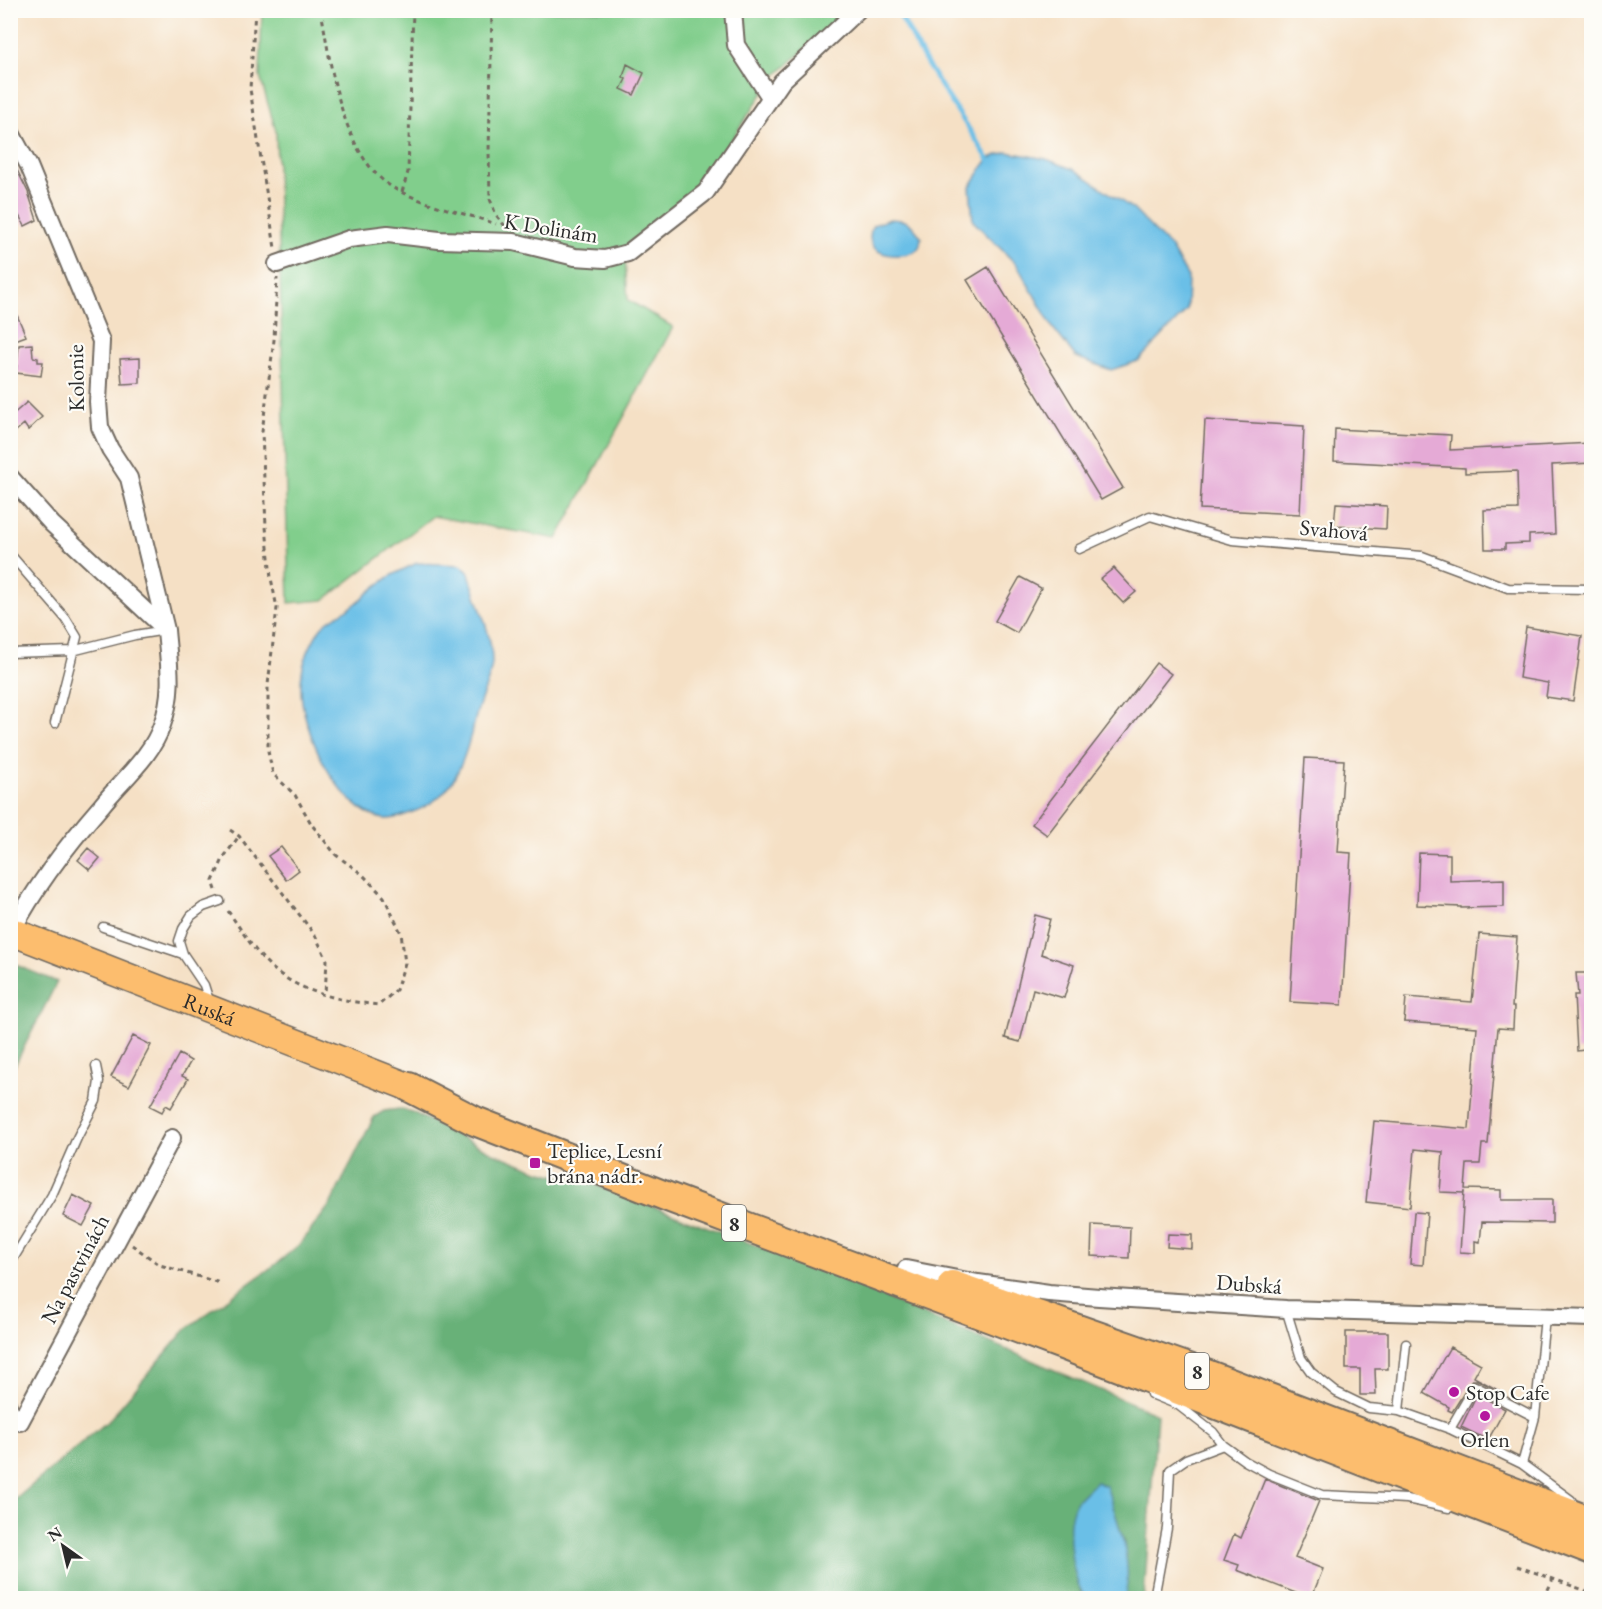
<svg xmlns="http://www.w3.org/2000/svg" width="1602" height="1609" font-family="'EB Garamond',serif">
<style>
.green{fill:#81ce8c;stroke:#567c5c;stroke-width:1.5}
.forest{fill:#68b178;stroke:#4a6e52;stroke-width:1.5}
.water{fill:#6bbfe7;stroke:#4b7589;stroke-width:1.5}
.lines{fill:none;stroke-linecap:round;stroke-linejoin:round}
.stream{stroke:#6bbfe7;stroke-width:5}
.building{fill:#e5aad6}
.service-casing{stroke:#726a61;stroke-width:11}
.minor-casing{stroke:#726a61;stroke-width:20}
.primary-casing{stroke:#726a61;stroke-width:30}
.trunk-casing{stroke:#726a61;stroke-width:32}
.path{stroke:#726a61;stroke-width:3;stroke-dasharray:4.5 4.5;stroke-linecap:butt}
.service{stroke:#fff;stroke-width:8}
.minor{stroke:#fff;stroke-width:16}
.primary{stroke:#fcbd6e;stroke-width:27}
.trunk{stroke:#fcbd6e;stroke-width:28}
.poi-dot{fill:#b5179e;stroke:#fdfcf7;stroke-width:2}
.labels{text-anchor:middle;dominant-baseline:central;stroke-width:4.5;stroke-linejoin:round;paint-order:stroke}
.shield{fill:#fdfcf7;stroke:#6a6a68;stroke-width:1.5}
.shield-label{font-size:21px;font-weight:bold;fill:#2b2b2b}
.street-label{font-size:22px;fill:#2b2b2b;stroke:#fdfcf7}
.poi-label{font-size:22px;fill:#2b2b2b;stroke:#fdfcf7;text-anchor:start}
</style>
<rect width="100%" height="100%" fill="#fdfcf7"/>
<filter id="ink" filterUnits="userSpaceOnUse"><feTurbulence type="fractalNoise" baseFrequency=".0167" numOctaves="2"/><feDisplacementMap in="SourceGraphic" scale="12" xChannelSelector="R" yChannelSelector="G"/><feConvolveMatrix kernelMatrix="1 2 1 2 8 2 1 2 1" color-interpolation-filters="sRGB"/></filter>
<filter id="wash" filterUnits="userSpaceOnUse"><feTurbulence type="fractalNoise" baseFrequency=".008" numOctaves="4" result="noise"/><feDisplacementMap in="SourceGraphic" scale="24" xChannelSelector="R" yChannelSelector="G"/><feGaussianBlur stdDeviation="1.35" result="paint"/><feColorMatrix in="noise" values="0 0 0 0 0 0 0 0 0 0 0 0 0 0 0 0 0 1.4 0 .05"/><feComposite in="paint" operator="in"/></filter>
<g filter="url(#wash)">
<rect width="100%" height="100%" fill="#f5e0c5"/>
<!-- green -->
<path class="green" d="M262,11H847L772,79L701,186L624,247L628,300L673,327L557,539L433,516L324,600L289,603L276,131L260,77Z"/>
<!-- forest -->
<path class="forest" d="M11,963L57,982L11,1073Z
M399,1109L412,1112L491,1152L538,1171L599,1186L816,1268L1157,1414L1144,1598H1124L1126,1576L1124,1540L1080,1591L1085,1598H11V1503L109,1420L186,1329L276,1264L301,1243L330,1205L374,1117L384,1111Z"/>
<!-- water -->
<path class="water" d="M1007,152L1046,159L1075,170L1133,209L1171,248L1188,277L1187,310L1138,361L1111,370L1076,357L1053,328L1017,265L973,221L970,187L986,162L992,157Z
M890,219C909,220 910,222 921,237C921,238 920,246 919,247C912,260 857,261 873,225Z
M417,563L461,565L469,573C476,601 492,632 492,661C492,676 482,694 478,709C465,753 460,797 410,813C402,816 393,820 384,819C338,812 299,726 301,684C301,664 310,645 320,629C327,619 343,613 353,606C364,597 374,587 385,580C394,573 407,568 417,563Z
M1096,1482L1106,1486C1117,1518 1135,1565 1124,1598H1085C1072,1577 1063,1525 1076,1502C1081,1495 1090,1488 1096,1482Z"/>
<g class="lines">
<!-- stream -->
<path class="stream" d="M897,10L928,66L989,160"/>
</g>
<g id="blocks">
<!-- building -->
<path class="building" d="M627,64L644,73L634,95L621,89L626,79L623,77Z
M10,156L28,192L37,220L25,226L10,200Z
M988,267L1123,488L1101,500L967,280Z
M10,299L26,336L10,342Z
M32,344L33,357L38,358V362H43L41,376L16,373L19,345Z
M140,358V383L122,384L120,359Z
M27,402L42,417L28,430L24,424L10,436V417Z
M1205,420L1304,426L1300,514L1200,509Z
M1335,429L1451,435L1450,450L1592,443V463L1552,465L1555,534L1529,535V543L1505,544V549H1485L1484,510L1518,509L1517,471L1465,473V468L1334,461Z
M1336,503L1387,506L1386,529L1334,526Z
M1114,568L1136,592L1123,603L1100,579Z
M1020,577L1041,588L1017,633L995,621Z
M1526,627L1582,636L1573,701L1546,697L1548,683L1519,678Z
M1156,663L1171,674L1047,835L1032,824Z
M1305,758L1344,760L1338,852L1351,853L1342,1005L1290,1002Z
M281,847L299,870L286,880L268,856Z
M88,848L100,858L90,870L78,860Z
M1419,853L1450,854V881L1504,879V907L1461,908V907L1417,905Z
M1035,915L1050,919L1041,954L1074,965L1064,998L1033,989L1020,1042L1005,1038Z
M1479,934L1517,937L1512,1007H1514L1513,1029L1498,1028L1488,1144H1482L1480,1164H1467L1465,1189L1501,1190V1200H1552V1223L1482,1222L1480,1242L1475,1241V1253L1460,1252L1464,1191V1193L1440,1192L1443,1152L1415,1149L1410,1207L1366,1202L1374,1121L1469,1129L1477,1027L1404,1022L1406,997L1472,1002Z
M1576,973H1590L1592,1049L1577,1051L1574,995H1578Z
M133,1036L151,1045L129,1086L111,1077Z
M179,1054L191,1061L182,1076L188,1079L171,1108L166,1105L162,1112L150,1106Z
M73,1195L94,1206L83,1226L63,1216Z
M1414,1212L1427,1213L1423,1265L1410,1264Z
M1092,1225L1130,1227L1129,1258L1091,1256Z
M1168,1234L1192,1235V1249L1167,1247Z
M1346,1332H1388V1369H1375L1376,1395H1360V1369H1346Z
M1450,1347L1481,1364L1474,1377L1505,1394L1478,1380H1472L1452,1412L1448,1410L1449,1407L1424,1393Z
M1477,1394L1505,1409L1488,1440L1461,1427Z
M1265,1479L1319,1501L1295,1558L1323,1569L1311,1599L1237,1570L1239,1565L1224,1560L1234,1534L1241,1538Z"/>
</g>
</g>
<g filter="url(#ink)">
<use href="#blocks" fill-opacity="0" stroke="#726a61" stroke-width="1.5"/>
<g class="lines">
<!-- service casing -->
<g class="service-casing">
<path id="service" d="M1079,549L1150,516L1232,540L1422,556L1508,588L1592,589
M10,554L66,619L77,637L55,723
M10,653L72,651L135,635L166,630
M103,927L183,954
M210,1004L204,985L183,954L179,941L183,929L191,916L203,907L220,901
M10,1264L52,1195L77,1138L96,1101L99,1081L96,1066
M1286,1309L1301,1358L1311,1372L1336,1392L1369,1408L1399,1411L1450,1429L1522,1464L1571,1500L1574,1505
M1151,1394L1178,1405L1213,1432L1223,1445L1245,1461L1269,1474L1322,1495L1407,1499L1449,1508
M10,1399L19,1421
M1399,1411L1406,1344
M1450,1429L1475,1386L1535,1417
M1522,1464L1535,1417L1545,1317
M1154,1598L1167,1528L1170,1470L1186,1459L1223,1445"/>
</g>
<!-- minor casing -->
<g class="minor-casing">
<path id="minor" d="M733,10L736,45L770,97
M10,131L29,166L101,341L98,402L100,427L110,449L129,478L166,630
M277,264L349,239L388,234L439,240L514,242L575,257L605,259L628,253L706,192L782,81L858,10
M10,477L52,524L166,630C169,665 174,691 162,725C152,756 122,780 102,805C68,844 36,885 12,931
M906,1269L978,1283L1049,1293L1099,1297L1286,1309L1592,1318
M20,1422L172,1138"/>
</g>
<!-- primary casing -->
<g class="primary-casing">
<g id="primary">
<path id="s1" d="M10,931L409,1087"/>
</g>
</g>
<!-- trunk casing -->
<g class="trunk-casing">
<path id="trunk" d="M409,1087L475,1121L673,1199L1065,1346L1592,1550
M952,1285L1209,1375L1592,1522"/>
</g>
<!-- path -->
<path class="path" d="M255,10L250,89L275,248
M321,10C331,66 342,163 399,191C430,206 464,213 496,224
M492,10L489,152L490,199L496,215L505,226
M402,192L408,172L413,10
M230,830L239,836L315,935L327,960L325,994
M216,890L213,881L224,857L239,836
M228,911C240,928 252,948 267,963C295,992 341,1001 379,1005L396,990L405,963L401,933L384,897L362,874L336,855L312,825L295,795L273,774L268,751V685L277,608L271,578L266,527L262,432L274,340L277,278
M132,1245L160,1265L220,1283
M1517,1566L1592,1593
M1544,1598L1553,1579"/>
<!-- service -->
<use href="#service" class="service"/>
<!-- minor -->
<use href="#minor" class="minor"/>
<!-- primary -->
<use href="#primary" class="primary"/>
<!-- trunk -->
<use href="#trunk" class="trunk"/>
</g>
</g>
<!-- markers -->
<g class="poi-dot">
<rect x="529" y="1157" width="12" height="12" rx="3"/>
<circle cx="1454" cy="1392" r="6"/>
<circle cx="1485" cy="1416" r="6"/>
</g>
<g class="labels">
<!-- shield labels -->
<g class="shield">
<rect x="722" y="1205" width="24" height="36" rx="4.5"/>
<rect x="1185" y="1353" width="24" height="36" rx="4.5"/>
</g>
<g class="shield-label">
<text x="734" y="1223">8</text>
<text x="1197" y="1371">8</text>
</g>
<!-- street labels -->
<g class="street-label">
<text transform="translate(551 228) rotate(9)">K Dolinám</text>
<text transform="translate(76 378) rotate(-91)">Kolonie</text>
<text transform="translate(1334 530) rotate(5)">Svahová</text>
<text stroke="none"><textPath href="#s1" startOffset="214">Ruská</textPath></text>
<text transform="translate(75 1269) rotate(-62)">Na pastvinách</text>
<text transform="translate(1249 1284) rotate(4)">Dubská</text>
</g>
<!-- poi labels -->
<g class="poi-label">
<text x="547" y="1150">Teplice, Lesní<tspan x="547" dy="25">brána nádr.</tspan></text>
<text x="1466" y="1392">Stop Cafe</text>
<text x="1485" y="1439" text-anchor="middle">Orlen</text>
</g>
</g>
<!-- margin -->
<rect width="1602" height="1609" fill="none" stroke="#fdfcf7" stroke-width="36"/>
<!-- north arrow -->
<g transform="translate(63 1546) rotate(326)" stroke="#fdfcf7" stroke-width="4.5" paint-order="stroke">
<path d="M0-4.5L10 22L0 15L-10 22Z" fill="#2b2b2b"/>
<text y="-9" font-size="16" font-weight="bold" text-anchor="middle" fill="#2b2b2b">N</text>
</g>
</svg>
